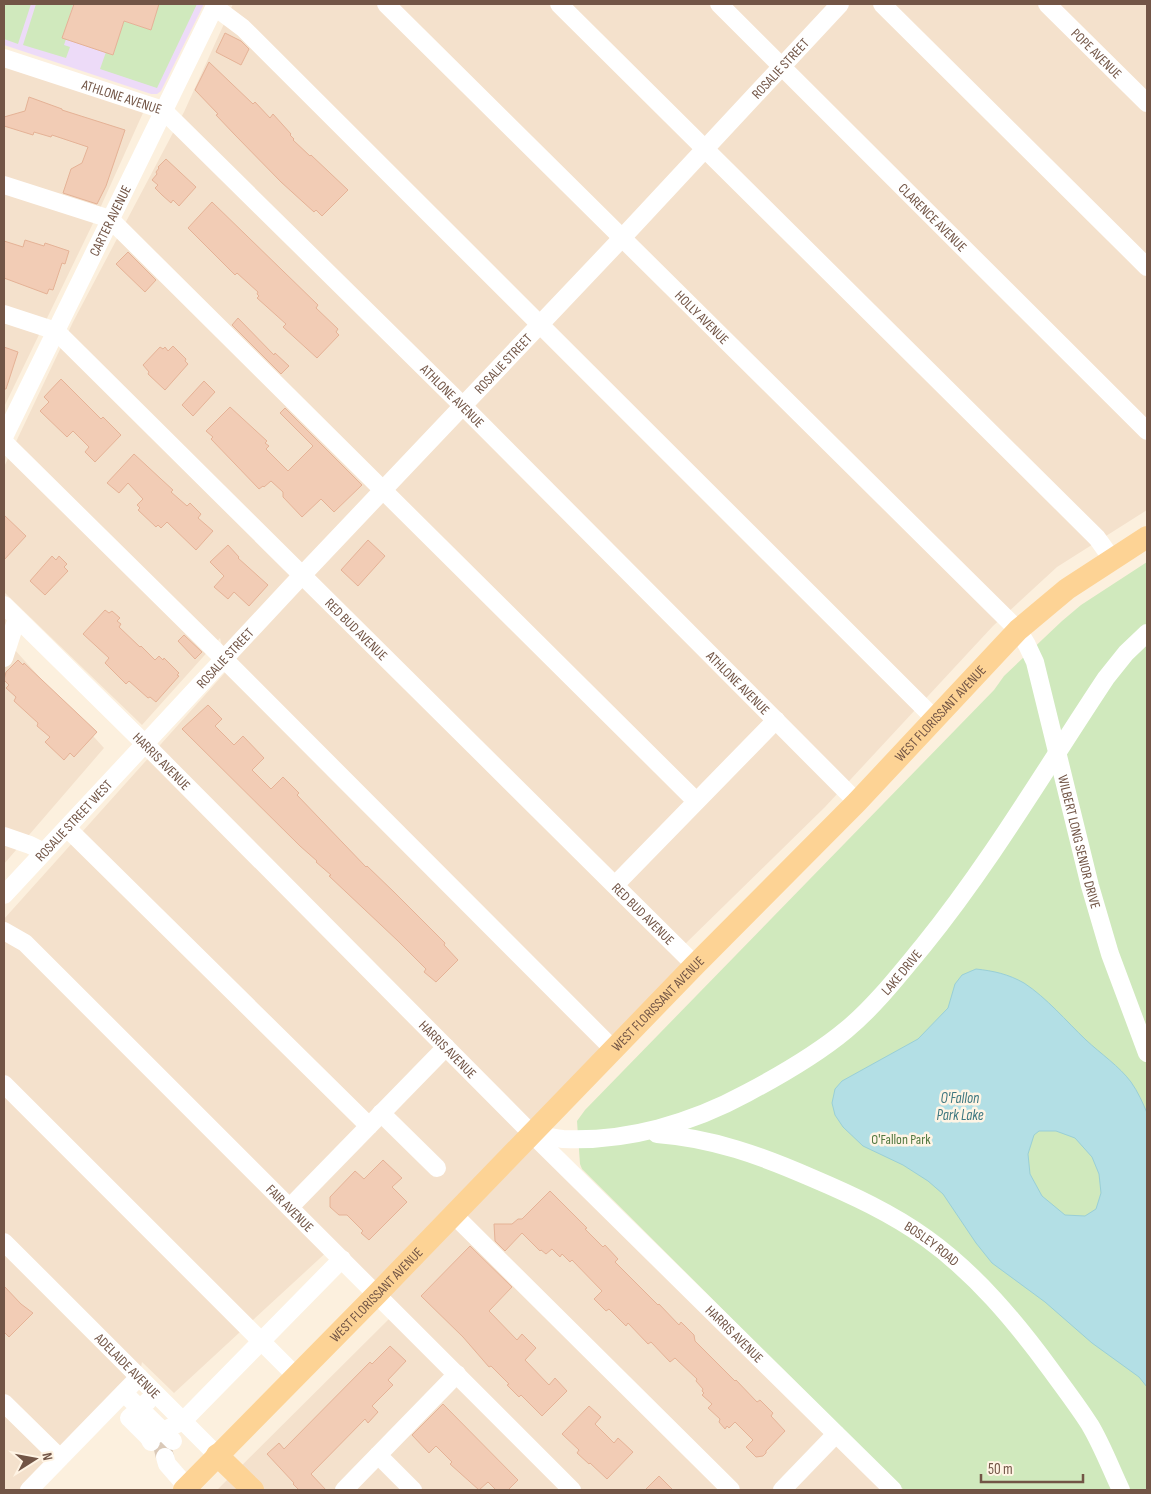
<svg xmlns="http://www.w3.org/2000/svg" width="1151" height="1494" font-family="'Sofia Sans Condensed',sans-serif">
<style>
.residential{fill:#f4e1cc}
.education{fill:#eddbf8}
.green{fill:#d0e9bd}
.water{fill:#b3dfe5;stroke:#99cfd7;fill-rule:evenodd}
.building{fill:#f2ccb5;stroke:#e5b296}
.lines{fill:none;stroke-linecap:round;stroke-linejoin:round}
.minor-tunnel{stroke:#dac9b8;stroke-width:18;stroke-dasharray:18 9;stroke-linecap:butt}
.minor{stroke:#fff;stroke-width:18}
.major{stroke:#fdd395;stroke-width:22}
.labels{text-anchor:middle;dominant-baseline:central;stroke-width:5;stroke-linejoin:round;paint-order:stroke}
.street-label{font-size:14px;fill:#725546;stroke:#fff4e4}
.park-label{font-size:14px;fill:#51783f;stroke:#fff4e4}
.water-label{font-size:15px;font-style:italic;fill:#3d767f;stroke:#fff4e4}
</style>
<rect width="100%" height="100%" fill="#fcf0de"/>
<!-- residential -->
<path class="residential" d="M233,4H1147V510L1057,567L993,626L825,807L683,946L695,965L533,1134L887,1490H217L395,1313L331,1248L174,1393L142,1362L139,1377L29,1490H4V919L231,666L225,659L220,638L142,725L4,592V467L73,322L184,112Z
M4,58L147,104L97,215L4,407Z
M4,638L104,748L4,864Z"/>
<!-- education -->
<path class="education" d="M4,4H204L161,91L157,94H151L4,45Z"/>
<!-- green -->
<path class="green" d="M4,4H31L18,44L4,39Z
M36,4H68L73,5L63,38L66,39L64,45L70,47L66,58L23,45Z
M159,4H197L157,88L100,69L106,52L113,55L124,21L151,30Z
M1147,562V1490H904L582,1169L580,1164L577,1121L585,1110L994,690L1004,676L1062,621L1081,605Z"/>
<!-- water -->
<path class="water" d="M976,969C994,971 1008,974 1024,983C1047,998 1066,1021 1086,1040C1101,1054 1119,1066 1131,1082C1138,1092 1143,1103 1147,1113V1387L1139,1377L1092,1343L1045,1302L992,1263L976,1243L943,1194L928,1181L903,1165L863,1146L843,1127L835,1115L832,1103L835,1089L842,1081L918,1039L948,1008L955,984L962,975ZM1039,1131H1056L1075,1138L1092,1157L1099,1174L1101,1193L1096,1209L1085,1216L1065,1215L1042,1196L1030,1174L1028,1154L1034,1135Z"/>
<!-- building -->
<path class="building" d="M74,4H159L151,30L124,21L113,55L62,38Z
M225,33L241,41L249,49L241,65L216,52Z
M209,62L253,104L255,102L270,118L273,114L291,134L290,135L294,139L293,140L310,156L311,155L348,190L322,216L316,210L314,212L281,182L235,135L216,115L218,114L195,90Z
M29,97L62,109V110L125,130L106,186L97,204L63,193L71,169L82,163L88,147L52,135L51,137L34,132L33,135L4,126V117L25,111Z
M166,159L196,187L179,206L173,200L171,203L162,195L155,188L158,185L152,180L157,174L156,172L159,168L158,167Z
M212,202L318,305L316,308L338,329L336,332L339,335L317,358L283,327L286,324L257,298L259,296L257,294L258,292L237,273L235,275L188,228Z
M25,240L44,246L45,243L69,251L65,264L62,263L53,290L49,289L47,294L4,278V241L23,247Z
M128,252L156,280L145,292L116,264Z
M238,318L274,355L275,353L289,366L281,374L232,325Z
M173,346L186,359L185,361L188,364L165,390L148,374L149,372L143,365L160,347L163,349L165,347L168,351Z
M4,347L18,352L6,389H4Z
M61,379L101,419L103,417L121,435L95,462L85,452L89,447L73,431L67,437L40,411L49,402L44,397Z
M204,381L215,392L193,416L182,405Z
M230,407L267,441L265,443L269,446L266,449L288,471L313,446L280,413L285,408L362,485L334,512L321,499L302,517L283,497V492L271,481L264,487L263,486L259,489L211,439L213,437L206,431Z
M134,454L161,479L173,490L171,492L187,506L190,503L201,514L198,518L213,531L196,550L167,522L161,528L158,525L156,527L138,510L140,508L137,505L143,499L128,483L119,493L107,483Z
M4,515L26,536L4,560Z
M368,540L385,556L358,586L341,570Z
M228,545L239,557L238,558L268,585L249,606L234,592L228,599L214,587L224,576L210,562Z
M52,556L56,560L59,556L67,564L64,567L68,571L45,595L30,581Z
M105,610L109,613L112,611L120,618L117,621L121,624L119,627L140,647L141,646L155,660L159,656L163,660L164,658L179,673L177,675L179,676L156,702L150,697L148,698L129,681L126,684L105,663L109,658L83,634Z
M184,635L202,652L195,659L178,641Z
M18,660L23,665L24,663L97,732L74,757L70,753L64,760L45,742L50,737L37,726L38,723L14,701L16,697L6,688L9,685L4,680L6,672Z
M208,705L222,719L215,726L234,745L243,736L264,758L252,770L271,789L283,777L299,793L297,795L366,867L367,866L394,892L445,943L444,945L458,960L436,982L424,972L426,969L398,941L329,876L331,875L316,862L317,861L300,846L182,729Z
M383,1160L402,1178L392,1187L407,1202L369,1240L361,1233L363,1231L347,1215H339L330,1207V1197L355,1171L364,1179Z
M550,1191L587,1228L585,1229L603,1247L605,1245L618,1259L615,1262L658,1305L659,1304L679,1325L681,1322L694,1335L695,1341L735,1381L736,1380L757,1402L760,1400L773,1413L771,1416L785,1431L766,1451V1453L763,1456L756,1457L746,1447L753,1440L735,1422L729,1428L727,1426L725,1429L719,1422L720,1419L708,1408L712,1404L702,1395L704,1393L702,1391L703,1389L696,1381L697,1379L675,1358L670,1362L651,1342L648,1344L628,1323L626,1326L609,1309L606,1311L594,1299L602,1291L572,1260L570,1262L562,1254L560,1257L552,1249L546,1254L541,1250L540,1251L522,1233L505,1251L495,1241L494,1224H512L518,1219H522Z
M470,1246L512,1287L489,1311L517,1340L522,1334L536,1348L525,1360L549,1385L555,1378L567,1391L542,1416L521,1395L519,1397L507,1385L509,1384L491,1366L489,1367L463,1337L421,1296Z
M4,1286L21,1304L33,1313L9,1337L4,1332Z
M390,1346L406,1361L388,1380L393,1385L372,1406L378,1412L368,1423L365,1419L311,1474L326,1490H299L293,1484L294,1483L267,1454L279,1443L284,1449L370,1362L372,1364Z
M443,1404L518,1480L508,1490H496L488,1482L479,1490L450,1464L452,1462L436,1446L429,1453L412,1435Z
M589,1406L601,1417L595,1424L614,1443L618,1438L633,1452L607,1479L590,1463L589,1464L577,1453L579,1450L562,1434Z
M659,1476L673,1490H645Z"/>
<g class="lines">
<!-- minor-tunnel -->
<path class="minor-tunnel" d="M161,1441L165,1457"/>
<!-- minor -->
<g class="minor">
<path id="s1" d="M386,4L1018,630L1027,645L1035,662L1090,886L1110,954L1147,1053"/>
<path d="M559,4L1097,538L1112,559"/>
<path id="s2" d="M719,4L1147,431"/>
<path d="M882,4L1147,267"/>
<path id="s3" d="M1047,4L1147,103"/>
<path d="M215,7L243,28L935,719"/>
<path id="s4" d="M4,58L163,110L463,406L857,802"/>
<path d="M4,185L110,219L696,801"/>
<path id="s5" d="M4,314L56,331L695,965"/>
<path id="s6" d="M4,437L216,4"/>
<path d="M4,442L231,666L614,1050"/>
<path id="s7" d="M4,605L145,744L532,1134L893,1490"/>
<path d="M4,658L17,618"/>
<path d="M67,828L369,1126"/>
<path d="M4,836L30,845L44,852"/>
<path d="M615,885L776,720"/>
<path id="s8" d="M4,895L291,587L622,238L840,4"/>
<path id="s9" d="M4,931L25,943L572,1490"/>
<path d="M4,1084L296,1376"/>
<path d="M381,1113L437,1168"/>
<path id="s10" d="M532,1134C543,1136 553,1138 563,1139C627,1142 692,1123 747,1093C781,1075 816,1055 846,1030C875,1006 899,975 923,946C991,862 1046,768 1106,678L1126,653L1147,633"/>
<path id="s11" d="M657,1134C712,1138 762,1156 812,1178C852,1195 891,1213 926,1238C975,1273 1015,1321 1051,1370C1064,1388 1078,1406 1090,1425C1102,1445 1111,1469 1121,1490"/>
<path d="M290,1207L446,1047"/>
<path d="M454,1215L731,1490"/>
<path id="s12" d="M4,1242L217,1455"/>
<path d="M124,1393L173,1441"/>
<path d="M148,1401L129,1418L149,1438L151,1442"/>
<path d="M4,1403L60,1458"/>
<path d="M149,1438L183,1421L342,1259"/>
<path d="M378,1455L413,1490"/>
<path d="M165,1457L167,1464L187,1487"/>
<path d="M29,1490L139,1377"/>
<path d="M344,1490L457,1374"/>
<path d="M782,1490L836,1434"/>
</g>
<!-- major -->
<g class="major">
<path d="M217,1455L253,1490"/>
<path id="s13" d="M184,1490L377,1294L695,965L857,802L1018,630L1067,589L1147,537"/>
</g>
</g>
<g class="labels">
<!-- street labels -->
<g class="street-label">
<text stroke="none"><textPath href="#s3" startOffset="70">POPE AVENUE</textPath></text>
<text stroke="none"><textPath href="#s8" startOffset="1134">ROSALIE STREET</textPath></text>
<text stroke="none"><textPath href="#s4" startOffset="124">ATHLONE AVENUE</textPath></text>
<text stroke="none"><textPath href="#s2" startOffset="302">CLARENCE AVENUE</textPath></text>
<text stroke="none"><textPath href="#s6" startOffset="241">CARTER AVENUE</textPath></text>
<text stroke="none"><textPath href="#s1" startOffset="445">HOLLY AVENUE</textPath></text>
<text stroke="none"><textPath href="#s8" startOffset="729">ROSALIE STREET</textPath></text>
<text stroke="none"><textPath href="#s4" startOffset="574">ATHLONE AVENUE</textPath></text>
<text stroke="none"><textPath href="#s5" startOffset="478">RED BUD AVENUE</textPath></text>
<text stroke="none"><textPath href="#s8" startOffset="324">ROSALIE STREET</textPath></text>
<text stroke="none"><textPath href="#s4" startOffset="979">ATHLONE AVENUE</textPath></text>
<text stroke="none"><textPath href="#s13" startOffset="1084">WEST FLORISSANT AVENUE</textPath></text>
<text stroke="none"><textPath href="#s7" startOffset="222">HARRIS AVENUE</textPath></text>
<text stroke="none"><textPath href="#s8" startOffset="102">ROSALIE STREET WEST</textPath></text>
<text stroke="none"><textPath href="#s1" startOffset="1111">WILBERT LONG SENIOR DRIVE</textPath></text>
<text stroke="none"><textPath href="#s5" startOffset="882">RED BUD AVENUE</textPath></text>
<text stroke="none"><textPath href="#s10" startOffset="421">LAKE DRIVE</textPath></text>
<text stroke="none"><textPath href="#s13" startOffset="679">WEST FLORISSANT AVENUE</textPath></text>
<text stroke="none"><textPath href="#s7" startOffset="628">HARRIS AVENUE</textPath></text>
<text stroke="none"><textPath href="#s9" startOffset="399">FAIR AVENUE</textPath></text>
<text stroke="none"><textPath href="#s11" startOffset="299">BOSLEY ROAD</textPath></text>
<text stroke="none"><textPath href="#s13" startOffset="274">WEST FLORISSANT AVENUE</textPath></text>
<text stroke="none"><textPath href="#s7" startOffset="1032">HARRIS AVENUE</textPath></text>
<text stroke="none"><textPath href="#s12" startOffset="175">ADELAIDE AVENUE</textPath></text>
</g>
<!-- park labels -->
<g class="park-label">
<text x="901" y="1139">O'Fallon Park</text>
</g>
<!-- water labels -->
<g class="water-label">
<text x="960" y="1098">O'Fallon<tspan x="960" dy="17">Park Lake</tspan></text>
</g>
</g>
<!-- border -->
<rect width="1151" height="1494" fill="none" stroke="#725546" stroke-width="10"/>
<!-- north arrow -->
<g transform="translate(35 1459) rotate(79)" stroke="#fff4e4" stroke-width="4" paint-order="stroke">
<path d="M0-4L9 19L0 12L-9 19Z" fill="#725546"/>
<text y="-8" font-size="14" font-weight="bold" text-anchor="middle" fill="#725546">N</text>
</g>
<!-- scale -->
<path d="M981 1474v8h102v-8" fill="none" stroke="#725546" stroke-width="2.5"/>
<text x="988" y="1474" font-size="15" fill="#725546" stroke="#fff4e4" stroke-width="4" paint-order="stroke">50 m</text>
</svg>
